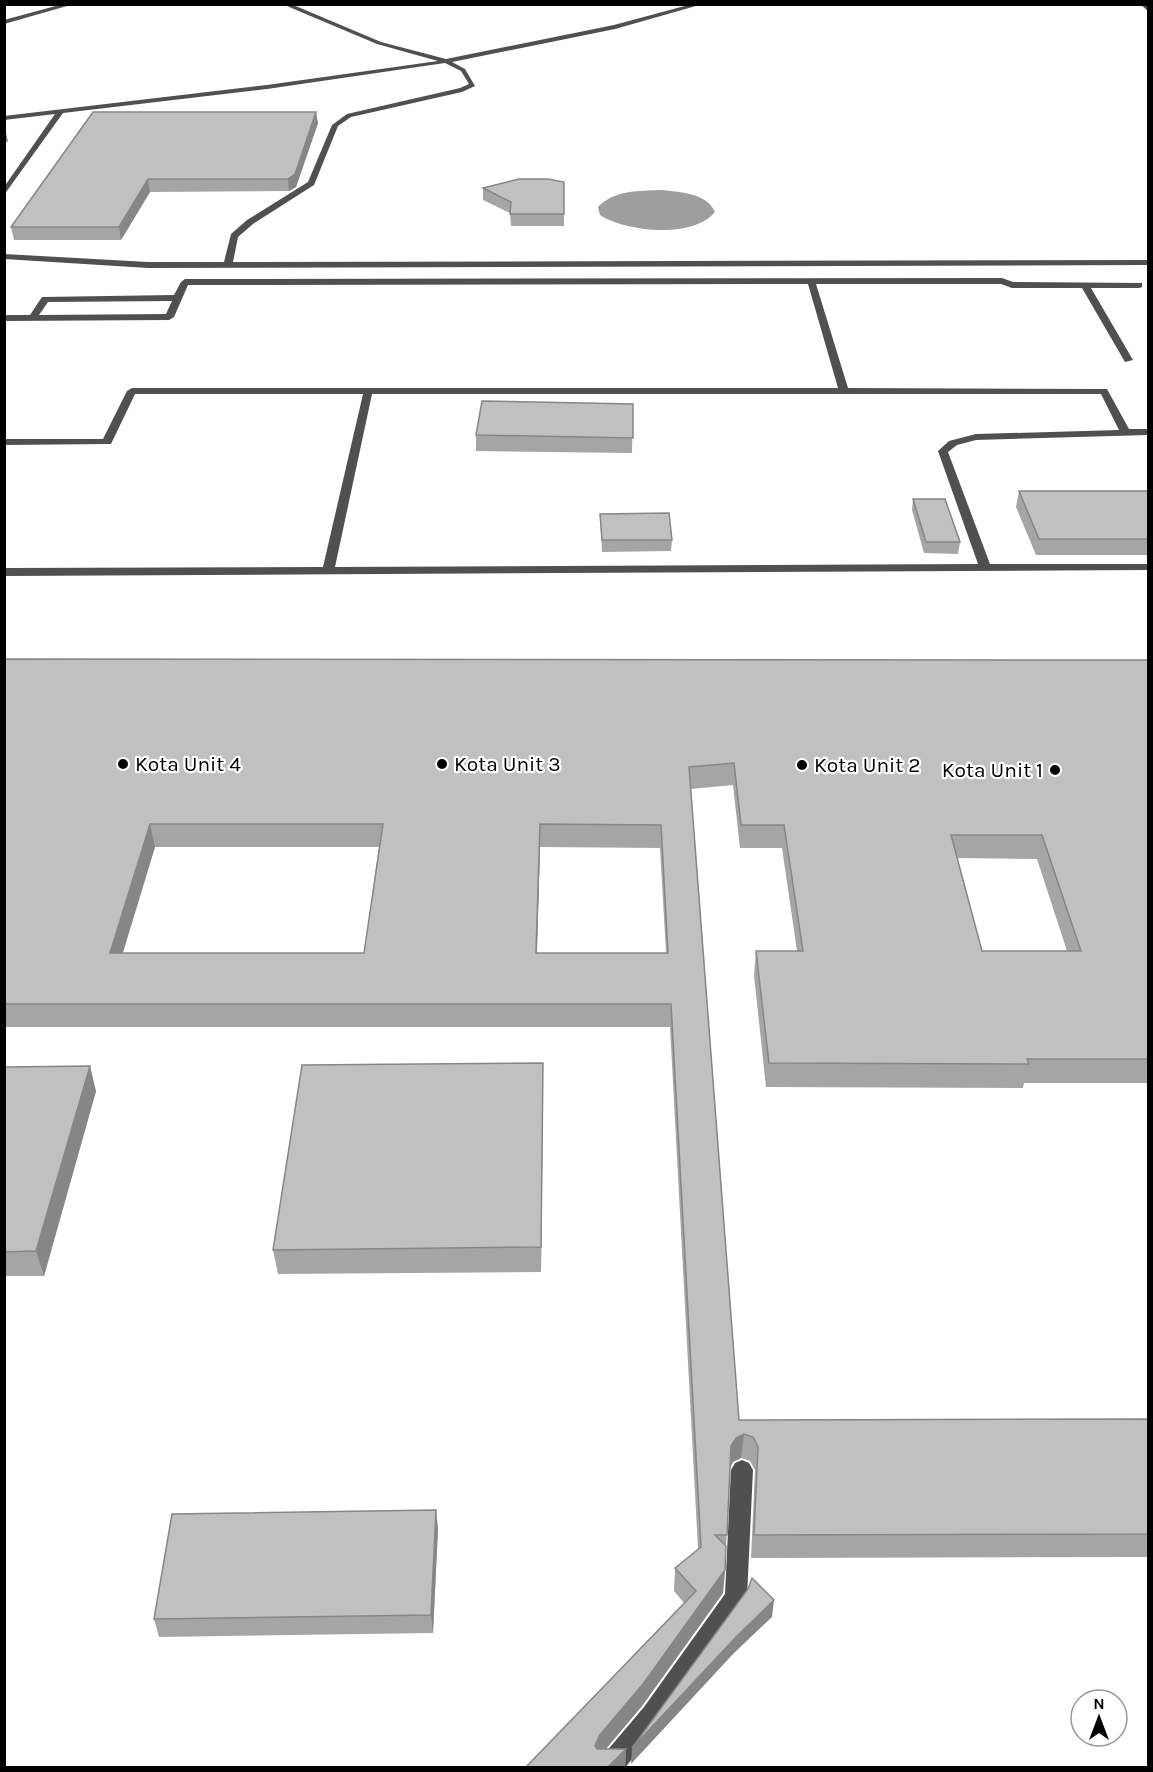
<svg xmlns="http://www.w3.org/2000/svg" width="1153" height="1772" font-family="Karla,sans-serif">
<style>
.water{fill:#9e9e9e}
.lines{fill:none;stroke-linecap:round;stroke-linejoin:round}
.minor{fill:#505050;fill-rule:evenodd}
.wall{fill:#a5a5a5;fill-rule:evenodd}
.shaded-wall{fill:#868686}
.building{fill:#c0c0c0;stroke:#868686;stroke-width:1.5;fill-rule:evenodd}
.poi-dot{fill:#000;stroke:#fff;stroke-width:2}
.labels{text-anchor:middle;dominant-baseline:central;stroke-width:4.5;stroke-linejoin:round;paint-order:stroke}
.poi-label{font-size:21px;fill:#000;stroke:#fff;text-anchor:start}
</style>
<rect width="100%" height="100%" fill="#fff"/>
<!-- water -->
<path class="water" d="M661,190C680,192 707,193 715,212C693,239 626,232 600,215L598,207C614,190 639,191 661,190Z"/>
<g class="lines">
<!-- minor -->
<path class="minor" d="M63,4H74L4,24V20Z
M291,4L381,42L446,59L614,25L692,4H703L615,29L452,62L465,69L475,86L462,92L351,117L338,126L314,185L253,224L238,237L233,262L1148,260V265L148,268L4,259V254L148,262H224L231,234L247,220L308,182L332,125L347,114L460,88L469,84L461,71L445,63L267,89L63,113L4,195V187L55,114L4,120V116L267,85L438,61L377,44L282,4Z
M1140,4H1147L1148,11Z
M1002,278L1013,282L1142,283V287L1139,288H1091L1133,360L1125,362L1082,288H1012L1001,284H816L848,388L1107,389L1129,429H1148V435L976,440L957,445L948,452L990,564H1148V570L4,576V568L323,567L363,394H135L111,444L4,445V439H103L127,391L132,388H838L808,284L188,285L174,317L169,320L4,321V315H30L42,297L174,295L181,282L185,279ZM172,301L166,314L39,315L48,302ZM372,394H1101L1119,430L976,434L949,441L938,451L978,564L335,567Z
M742,1460L749,1463L753,1470L747,1597L744,1605L660,1723L625,1768H597L600,1759L644,1707L725,1594L731,1470L735,1463Z"/>
</g>
<!-- wall -->
<path class="wall" d="M93,112L318,123L296,187L289,191L150,192L121,240H14L11,227Z
M564,182V226H511L510,213L483,200V188Z
M633,404L632,453L476,451V435Z
M1019,491H1149V555H1036L1016,507Z
M913,499L960,542L958,554L924,553L912,510Z
M600,514L672,540L671,551L602,552Z
M4,659L1149,660V1083H1024L1023,1088L766,1087L754,975L756,951H797L782,848H740L733,785L691,789L739,1420L1149,1419V1557L751,1558L755,1470L750,1461L741,1458L733,1462L730,1467L725,1570L723,1593L642,1706L606,1749H626L625,1767H526L684,1603L674,1591L675,1568L698,1549L670,1027H4ZM155,847H379L364,953H123ZM540,847L660,848L666,953H537ZM957,858L1037,859L1067,951H982Z
M4,1067L96,1091L44,1276H4Z
M543,1087L541,1272L278,1274L273,1250Z
M438,1528L433,1633L159,1637L154,1619Z"/>
<!-- shaded-wall -->
<path class="shaded-wall" d="M316,112L318,123L296,187L289,191L288,179Z
M4,129H5L8,141L4,144Z
M148,179L150,192L121,240L119,227Z
M150,824L155,847L115,977L110,953Z
M540,824V847L536,977V953Z
M543,1063V1087L541,1272V1247Z
M90,1066L96,1091L44,1276L36,1251Z
M744,1434L741,1458L733,1462L729,1470L731,1446L736,1438Z
M436,1510L438,1528L433,1633L431,1615Z
M725,1570L723,1593L642,1706L598,1758L595,1746L599,1736Z
M774,1600L772,1617L734,1653L631,1764L632,1748L736,1637Z
M626,1749L625,1767H608Z"/>
<!-- building -->
<path class="building" d="M93,112H316L295,174L288,179H148L119,227H11Z
M519,179H548L564,182V214H510L511,202L483,188Z
M482,401L633,404V438L476,435Z
M1019,491H1149V539H1039Z
M913,499H945L960,542H926Z
M669,513L672,540H602L600,514Z
M4,659L1149,660V1059H1027L1029,1064L769,1063L756,951H803L784,825H741L734,763L689,767L739,1420L1149,1419V1534L754,1535L758,1447L753,1437L744,1434L736,1438L731,1446L727,1535H715L726,1546L725,1570L643,1684L599,1736L595,1746L597,1749H626L608,1767H526L696,1591L675,1568L701,1547L671,1004H4ZM150,824H383L364,953H110ZM540,824L661,825L668,953H536ZM951,835H1042L1081,951H982Z
M543,1063L541,1247L273,1250L302,1065Z
M90,1066L36,1251L4,1252V1067Z
M436,1510L431,1615L154,1619L172,1514Z
M752,1578L774,1600L736,1637L632,1748L748,1589Z"/>
<!-- markers -->
<g class="poi-dot">
<circle cx="123" cy="764" r="6"/>
<circle cx="442" cy="764" r="6"/>
<circle cx="802" cy="765" r="6"/>
<circle cx="1055" cy="770" r="6"/>
</g>
<g class="labels">
<!-- poi labels -->
<g class="poi-label">
<text x="135" y="764">Kota Unit 4</text>
<text x="454" y="764">Kota Unit 3</text>
<text x="814" y="765">Kota Unit 2</text>
<text x="1043" y="770" text-anchor="end">Kota Unit 1</text>
</g>
</g>
<!-- border -->
<rect width="1153" height="1772" fill="none" stroke="#000000" stroke-width="12"/>
<!-- north arrow -->
<g transform="translate(1099 1718)"><circle r="28" fill="#ffffff" stroke="#999999" stroke-width="1.5"/>
<path d="M0-4.5L10 22L0 15L-10 22Z" fill="#000000"/>
<text y="-9" font-size="16" font-weight="bold" text-anchor="middle" fill="#000000">N</text>
</g>
</svg>
